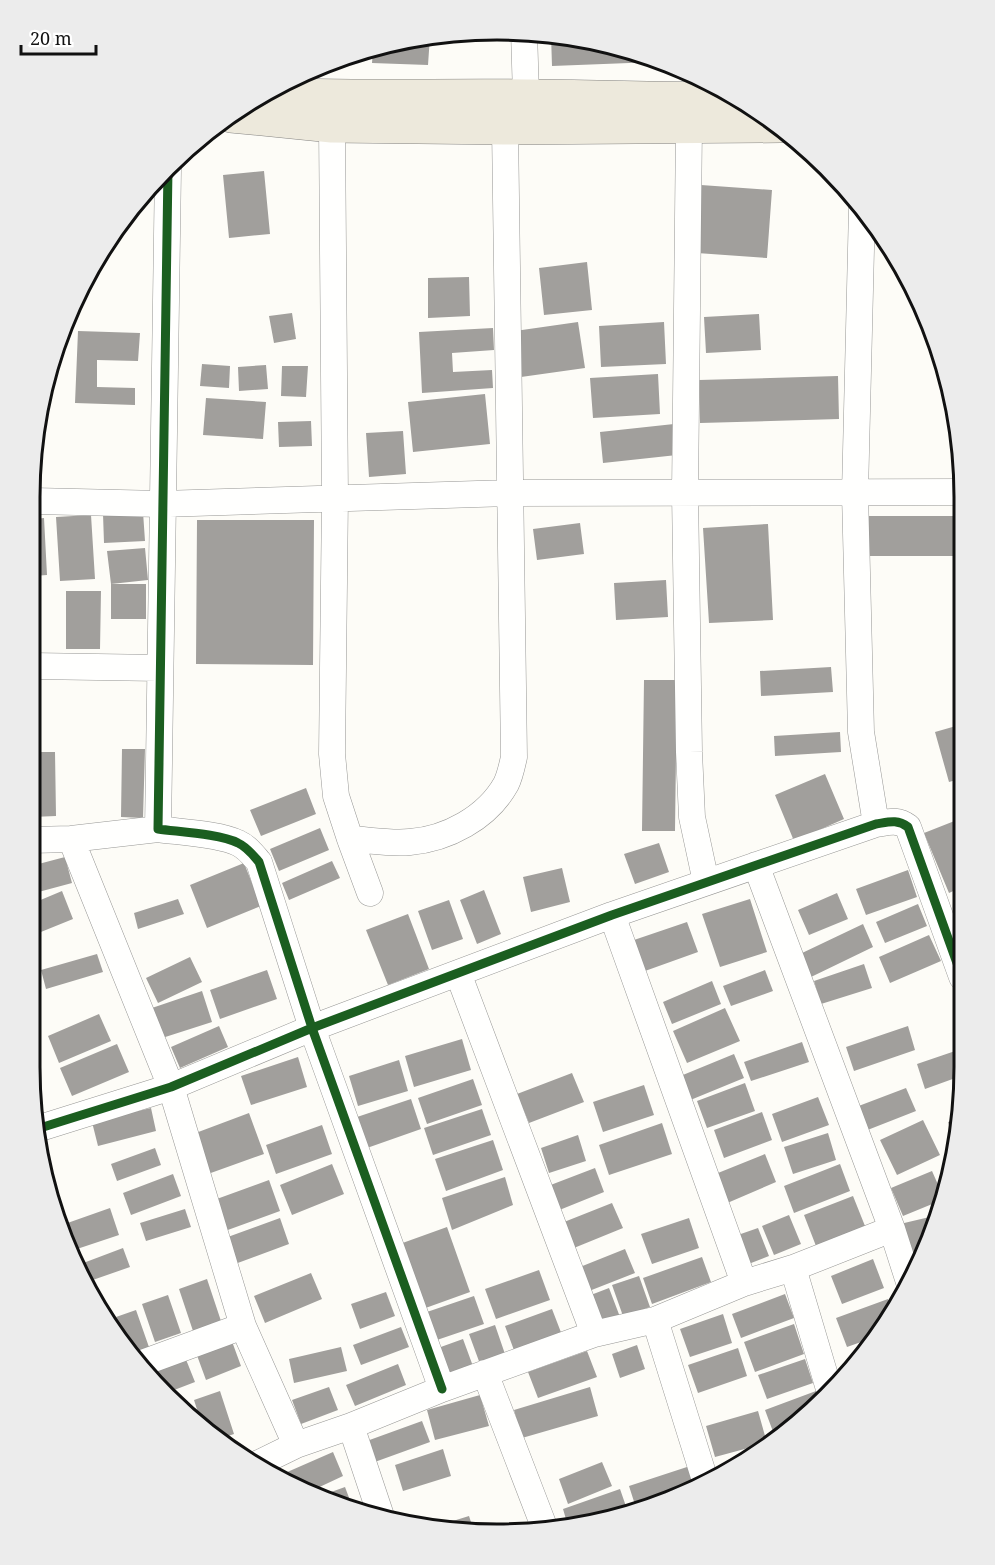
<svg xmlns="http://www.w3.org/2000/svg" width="995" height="1565" font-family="'Noto Serif',serif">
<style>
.building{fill:#a19f9c}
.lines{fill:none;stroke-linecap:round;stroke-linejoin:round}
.street-casing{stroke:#979795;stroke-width:27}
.primary-casing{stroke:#858482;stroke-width:34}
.street{stroke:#fffffe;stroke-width:26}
.primary{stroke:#ede9dc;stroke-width:33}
.cycleway-casing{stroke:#fff;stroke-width:13}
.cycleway{stroke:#1b5e20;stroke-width:9}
.rim{fill:none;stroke:#111;stroke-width:3}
</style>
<rect width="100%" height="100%" fill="#fdfcf7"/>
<!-- building -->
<path class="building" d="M551,35L619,46L654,59L655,62L552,66Z
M430,36L428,65L372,63L373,49Z
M264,171L270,234L229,238L223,175Z
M701,185L772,190L767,258L697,253Z
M587,262L592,310L544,315L539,268Z
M469,277L470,316L428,318V278Z
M292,313L296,339L274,343L269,316Z
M759,314L761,350L706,353L704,317Z
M578,322L585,368L521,377L515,331Z
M664,322L666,364L601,367L599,326Z
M493,328L494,350L452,353L453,372L492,370L493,388L422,393L419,332Z
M78,331L140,333L138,361L97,360V387L135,388V405L75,403Z
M202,364L230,366L229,388L200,386Z
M266,365L268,389L239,391L238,367Z
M282,366H308L306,397L281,396Z
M658,374L660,414L593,418L590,378Z
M838,376L839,419L700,423L699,380Z
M485,394L490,444L413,452L408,402Z
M206,398L266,402L263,439L203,435Z
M311,421L312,446L279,447L278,422Z
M674,424L677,455L603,463L600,432Z
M403,431L406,474L369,477L366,433Z
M143,512L145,541L104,543L103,514Z
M91,515L95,579L60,581L56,517Z
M869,516H964V556H868Z
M44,518L47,575L33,576V519Z
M197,520H314L313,665L196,664Z
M580,523L584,554L537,560L533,529Z
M768,524L773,620L709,623L703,528Z
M145,548L148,580L111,584L107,551Z
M666,580L668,617L616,620L614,583Z
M111,584H146V619H111Z
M66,591H101L100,649H66Z
M831,667L833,692L761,696L760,671Z
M644,680H677L675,831H642Z
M963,724V778L949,782L935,732Z
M840,732L841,752L775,756L774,736Z
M122,749H145L143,818L121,817Z
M32,752H55L56,816L32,817Z
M825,774L844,819L794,841L775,795Z
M306,788L316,814L261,836L250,810Z
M957,820L962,834V887L949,893L924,833Z
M320,828L329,850L279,871L270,849Z
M659,843L669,872L635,884L624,854Z
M65,857L72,883L31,894V866Z
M332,861L340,878L289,900L282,883Z
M244,863L261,906L207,928L190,885Z
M562,868L570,902L531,912L523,877Z
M908,870L917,897L866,915L856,889Z
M484,890L501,934L477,944L460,900Z
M62,891L73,919L31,936V904Z
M837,893L848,919L809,935L798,910Z
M178,899L184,914L138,929L134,913Z
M750,899L767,952L720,967L702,914Z
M449,900L463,939L432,950L418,911Z
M918,904L927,926L885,943L876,922Z
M408,914L429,969L388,985L366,930Z
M687,922L698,952L645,971L634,940Z
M863,924L873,947L811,977L800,954Z
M929,935L941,961L890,983L879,957Z
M97,954L103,972L46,989L41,970Z
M190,957L202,982L158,1003L146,978Z
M864,964L872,988L821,1004L814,981Z
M267,970L277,999L220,1019L210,990Z
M765,970L773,991L731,1006L723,986Z
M712,981L721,1004L672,1024L663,1002Z
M202,991L212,1022L159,1039L149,1009Z
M725,1008L740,1041L687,1063L673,1031Z
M99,1014L111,1041L59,1063L48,1036Z
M219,1026L228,1047L180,1068L171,1047Z
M908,1026L915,1050L854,1071L846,1047Z
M462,1039L471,1070L414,1087L405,1056Z
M802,1042L809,1062L751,1081L744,1062Z
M117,1044L129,1072L72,1096L60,1068Z
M961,1049V1076L925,1089L917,1064Z
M734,1054L744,1078L688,1101L678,1077Z
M298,1057L307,1087L251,1105L241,1076Z
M399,1060L408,1091L358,1106L349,1076Z
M572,1073L584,1102L529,1123L517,1094Z
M473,1079L482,1105L427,1124L418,1098Z
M745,1083L755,1111L707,1128L697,1101Z
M644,1085L654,1115L603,1132L593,1102Z
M906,1088L916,1111L865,1131L856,1107Z
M818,1097L829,1125L782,1142L772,1114Z
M411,1099L421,1129L367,1148L357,1117Z
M151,1108L156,1131L98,1146L92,1122Z
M482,1109L491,1135L433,1155L424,1128Z
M762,1112L772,1140L724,1158L714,1130Z
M249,1113L264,1154L208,1174L193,1134Z
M961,1118V1128L956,1148L948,1122Z
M923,1120L940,1155L897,1175L880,1140Z
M662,1123L672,1154L609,1175L599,1145Z
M322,1125L332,1154L276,1174L266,1145Z
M828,1133L836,1160L793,1174L784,1147Z
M578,1135L586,1161L549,1173L541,1148Z
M493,1140L503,1170L446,1191L435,1159Z
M155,1148L161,1165L117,1181L111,1164Z
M765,1154L776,1182L725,1204L713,1175Z
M332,1164L344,1194L292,1215L280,1185Z
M840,1164L850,1191L794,1213L784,1186Z
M595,1168L604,1192L557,1211L548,1186Z
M932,1171L943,1196L942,1200L903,1216L891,1188Z
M173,1174L181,1196L131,1215L123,1193Z
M505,1177L513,1205L452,1230L442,1198Z
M269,1180L280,1211L225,1231L214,1200Z
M853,1196L865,1226L816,1246L804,1215Z
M612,1203L623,1228L569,1250L559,1224Z
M110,1208L119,1235L71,1251L59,1226Z
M185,1209L191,1227L146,1241L140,1223Z
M789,1215L801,1244L774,1255L762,1226Z
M938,1215L929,1247L926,1253L908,1257L900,1224Z
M280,1218L289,1244L235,1264L225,1238Z
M689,1218L699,1248L652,1264L641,1234Z
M447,1227L470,1292L420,1310L397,1245Z
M758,1228L769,1256L746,1265L735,1236Z
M123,1248L130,1267L87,1282L78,1265Z
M625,1249L635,1273L584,1293L575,1269Z
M702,1257L711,1282L652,1304L643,1278Z
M873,1259L884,1288L842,1304L831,1276Z
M539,1270L550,1300L496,1319L485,1289Z
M311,1273L322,1299L265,1323L254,1296Z
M639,1276L650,1307L623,1316L612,1285Z
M207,1279L221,1321L193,1331L179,1289Z
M609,1288L620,1317L594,1326L583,1298Z
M386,1292L395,1316L360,1329L351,1304Z
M785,1294L794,1318L741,1338L732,1314Z
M168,1295L181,1333L155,1342L142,1304Z
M474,1296L484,1324L434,1341L424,1313Z
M888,1299L892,1310L878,1336L847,1347L836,1318Z
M552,1309L562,1335L515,1353L505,1326Z
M136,1310L150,1350L135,1355L126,1346L116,1317Z
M723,1314L732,1343L690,1357L680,1329Z
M794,1324L804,1354L755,1372L744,1342Z
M495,1325L505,1354L480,1364L469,1334Z
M401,1327L409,1347L361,1365L353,1345Z
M230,1336L241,1366L206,1380L195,1350Z
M463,1339L474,1369L449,1378L438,1348Z
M637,1345L645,1369L620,1378L612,1354Z
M341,1347L347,1371L294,1383L289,1359Z
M738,1348L747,1376L698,1393L688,1365Z
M587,1351L597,1377L538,1398L528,1372Z
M185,1357L195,1382L169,1392L152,1373Z
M805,1359L813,1383L767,1399L758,1375Z
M398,1364L406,1385L355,1406L346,1385Z
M329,1387L338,1410L301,1424L292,1400Z
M590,1387L598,1416L522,1438L514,1410Z
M220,1391L234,1434L216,1440L203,1428L194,1400Z
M816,1391L818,1399L780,1435L775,1437L765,1410Z
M480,1395L489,1426L435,1440L427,1410Z
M758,1411L767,1443L715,1457L706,1426Z
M422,1421L430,1442L372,1463L364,1442Z
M443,1449L451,1476L403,1491L395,1465Z
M333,1452L343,1476L311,1491L287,1478L285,1473Z
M753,1456V1458L726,1470L725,1467Z
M602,1462L612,1486L568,1504L559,1479Z
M690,1466L696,1484L637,1511L629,1486Z
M345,1487L354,1511L347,1510L320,1496Z
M620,1489L629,1515L619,1519L568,1526L563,1509Z
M469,1516L474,1531L440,1525Z"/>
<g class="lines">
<!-- street casing -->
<g class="street-casing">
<path id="street" d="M524,31L526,96
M332,126L335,497L332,754L336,796L350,839L370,893
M689,126L685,493L689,752L692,817L706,882
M168,169L158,829C180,832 220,834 238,843C247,847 253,855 259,862L312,1028L442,1389
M862,208L855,493L861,732L876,824
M34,501L162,504L509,493L964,492
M33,666L160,668
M71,839L171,1087L243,1326L296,1445
M350,839C369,840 391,844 410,842C447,839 487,818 506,784C510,776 512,766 514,757L505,128
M31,840L71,839L158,829
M756,865L892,1229L909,1282
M612,915L744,1283L793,1268L892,1229
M458,973L594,1334L655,1320L744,1283
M40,1128L171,1087L312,1028L612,915L876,824C889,822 897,819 908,827L962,977
M793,1268L829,1389
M655,1320L705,1480
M145,1362L243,1326
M485,1373L545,1529
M351,1426L381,1516
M259,1463L296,1445L351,1426L442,1389L594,1334"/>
</g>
<!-- primary casing -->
<g class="primary-casing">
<path id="primary" d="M263,94C351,98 438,95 527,96C597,96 666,100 736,98
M231,116L332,126L505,128L781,126"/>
</g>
<!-- street -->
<use href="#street" class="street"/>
<!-- primary -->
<use href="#primary" class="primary"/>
<!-- cycleway casing -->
<g class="cycleway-casing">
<path id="cycleway" d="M168,169L158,829C180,832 220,834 238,843C247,847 253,855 259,862L312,1028L442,1389
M40,1128L171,1087L312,1028L612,915L876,824C889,822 897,819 908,827L962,977"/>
</g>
<!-- cycleway -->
<use href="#cycleway" class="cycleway"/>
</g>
<!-- crop -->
<path d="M0 0H995V1565H0ZM497 40H497A457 457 0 0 1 954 497V1067A457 457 0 0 1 497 1524H497A457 457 0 0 1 40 1067V497A457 457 0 0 1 497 40Z" fill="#ececec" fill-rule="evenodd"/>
<path class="rim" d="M497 40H497A457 457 0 0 1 954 497V1067A457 457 0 0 1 497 1524H497A457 457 0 0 1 40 1067V497A457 457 0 0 1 497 40Z"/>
<!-- scale -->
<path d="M21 45v9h75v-9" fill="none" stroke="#111111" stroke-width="3"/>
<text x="30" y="45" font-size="18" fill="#111111" stroke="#ffffff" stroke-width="4.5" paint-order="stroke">20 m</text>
</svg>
